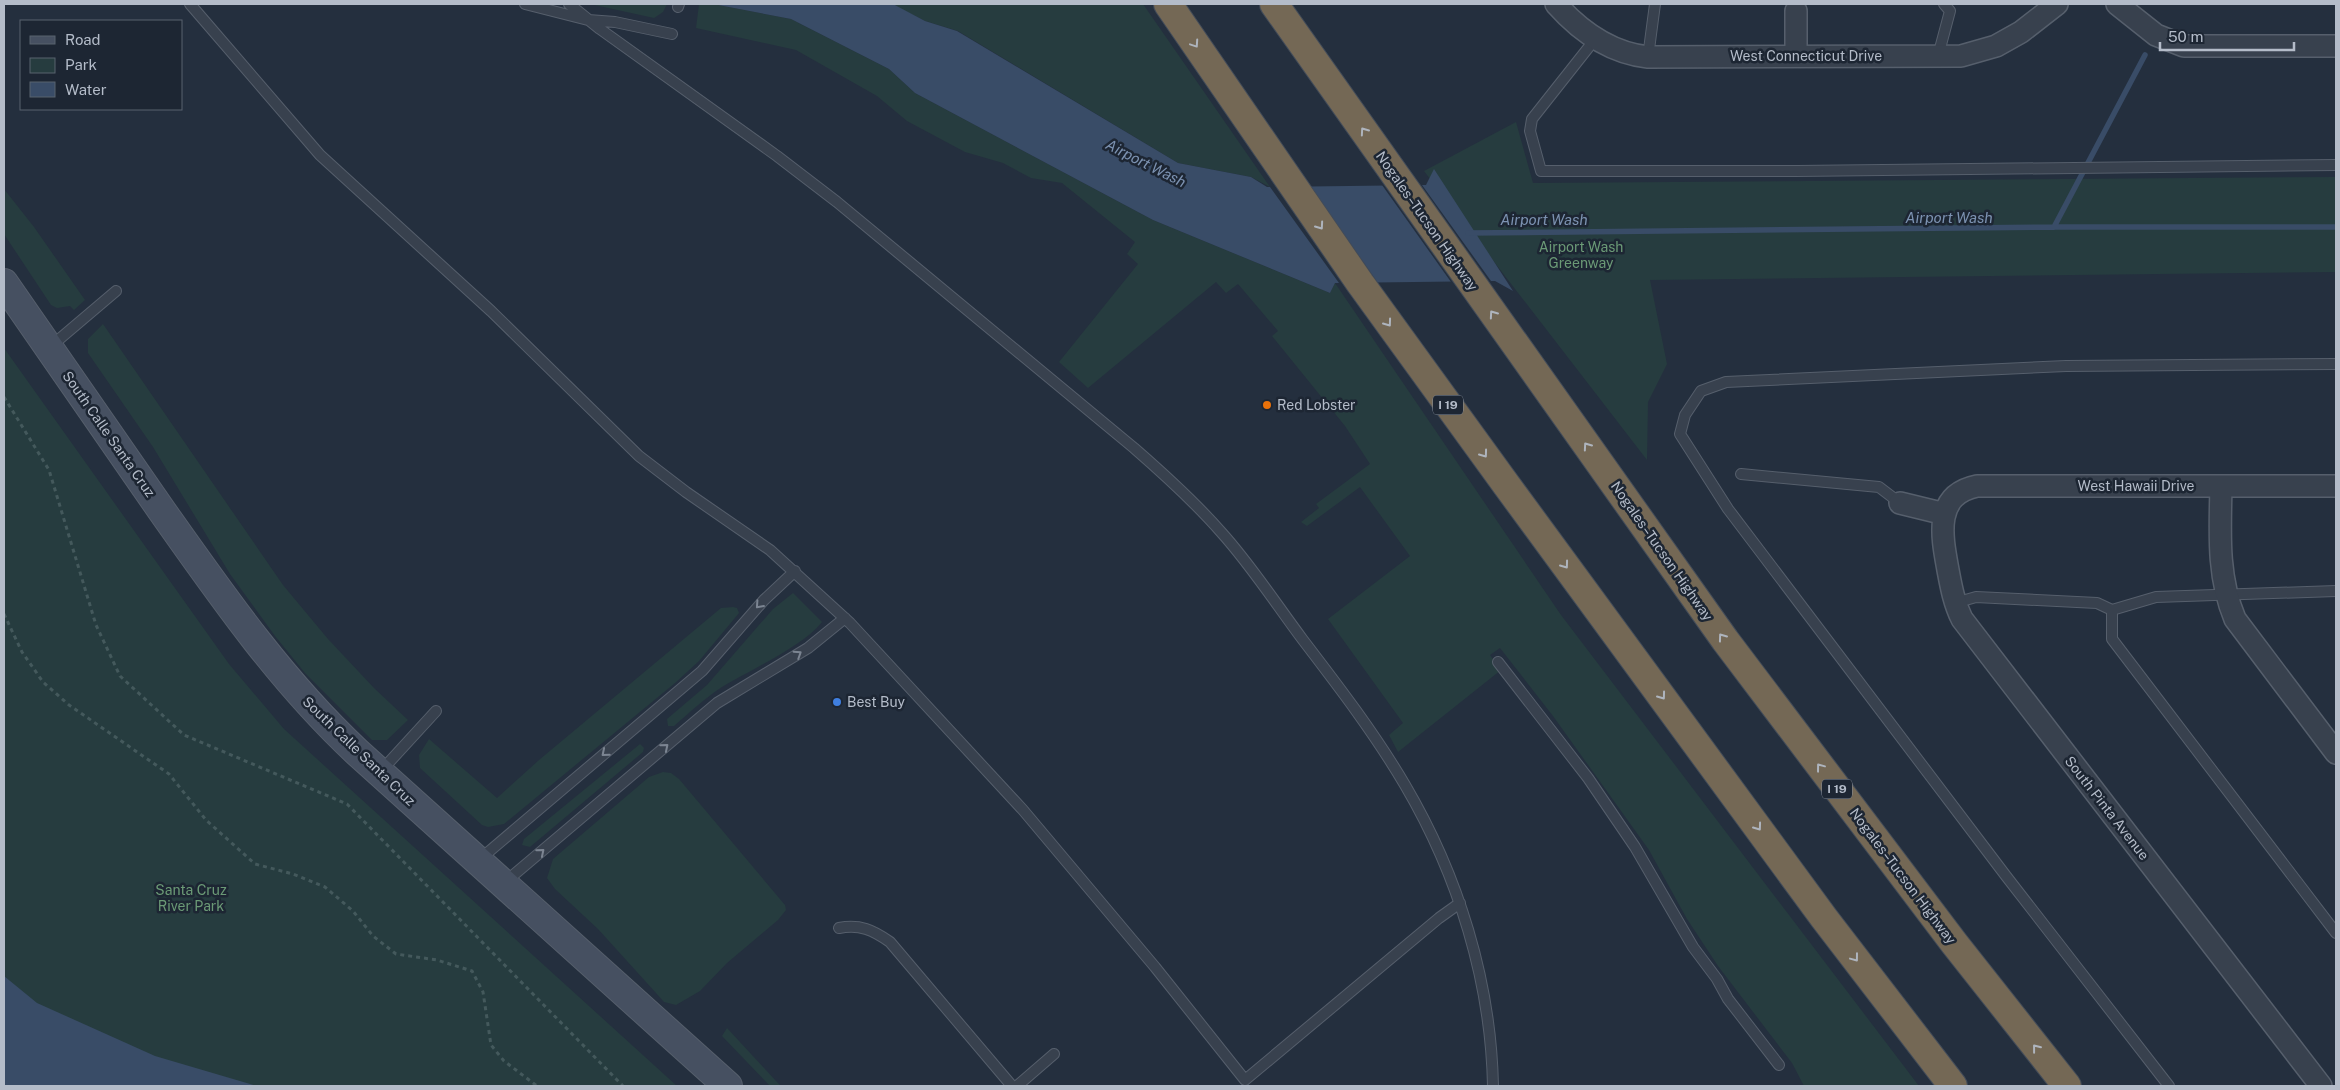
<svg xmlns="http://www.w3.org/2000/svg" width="2340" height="1090" font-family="'Public Sans',sans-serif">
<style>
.green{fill:#263c3f}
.water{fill:#394c67}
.pier{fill:#242f3e}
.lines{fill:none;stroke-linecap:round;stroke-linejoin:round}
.stream{stroke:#394c67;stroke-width:5.5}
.lane-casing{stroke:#565f6c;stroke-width:12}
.street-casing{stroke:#565f6c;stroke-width:24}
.secondary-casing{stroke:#565f6c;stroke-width:30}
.highway-casing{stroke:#434c59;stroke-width:30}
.path{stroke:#44595c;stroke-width:3;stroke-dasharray:4 4;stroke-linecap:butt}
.lane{stroke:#38414e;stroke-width:10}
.street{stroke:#38414e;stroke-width:21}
.secondary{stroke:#465061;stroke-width:28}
.highway{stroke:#746855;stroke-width:28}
.oneway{stroke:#aeb4bd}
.oneway2{stroke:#7c8592}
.food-dot{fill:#e8710a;stroke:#1d2633;stroke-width:2}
.shop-dot{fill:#3f7fe0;stroke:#1d2633;stroke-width:2}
.labels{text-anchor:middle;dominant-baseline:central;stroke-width:5;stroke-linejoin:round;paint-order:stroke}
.shield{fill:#1d2633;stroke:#878f9c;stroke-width:1}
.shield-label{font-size:12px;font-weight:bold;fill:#b4bcc9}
.street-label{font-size:14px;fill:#b4bcc9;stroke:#1d2633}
.park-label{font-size:14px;fill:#6b9a76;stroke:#1d2633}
.poi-label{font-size:14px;fill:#b4bcc9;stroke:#1d2633;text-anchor:start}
.water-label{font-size:15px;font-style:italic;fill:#7c92b1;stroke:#1d2633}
</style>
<rect width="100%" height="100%" fill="#242f3e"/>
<!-- green -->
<path class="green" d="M590,4H667L663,12L654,18Z
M699,4H713L791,19L889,69L915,93L1153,220L1330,293L1335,283L1561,615L1919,1086H1804L1792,1063L1718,966L1687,919L1649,850L1553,716L1500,648L1490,655L1501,670L1398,752L1389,735L1403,723L1328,619L1410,556L1360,487L1307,526L1301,522L1319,508L1316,504L1370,464L1345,426L1272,336L1278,331L1238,284L1226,293L1216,282L1088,388L1059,362L1138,264L1127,254L1135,242L1062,183L1031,178L1003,163L965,152L907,121L877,96L796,50L696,28Z
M891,4H1143L1270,187L1251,177L1178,163L958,31L925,21Z
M1516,122L1533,183L2336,177V272L1650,280L1667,364L1648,402L1647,460L1424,171Z
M4,189L34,227L85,300L74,310L70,306L57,308L51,305L4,234Z
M103,324L283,585L328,639L374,688L408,720L387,740H372L305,673L275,636L230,574L153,447L88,353V339Z
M4,348L229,664L284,729L677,1086H4Z
M793,593L822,622C801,648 751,669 722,687C705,698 689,713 674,726H668L667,719L707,685L773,609Z
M733,607L737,608L739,613L699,661L675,683L504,824L488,827L482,825L420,768L419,755L429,739L497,798L539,760L721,608Z
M640,744L644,748L643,752L530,847L522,845L524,839Z
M663,772L671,773L679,779L785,905L786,910L778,920L727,963L700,991L676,1005L664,1002L656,993L598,929L555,889L547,878L553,859L649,777Z
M727,1028L776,1081L781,1086H770L722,1036Z"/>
<!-- water -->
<path class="water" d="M713,4H893L925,21L957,31L1178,163L1251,177L1267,187L1426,185L1434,169L1513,291L1495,281L1335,283L1330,293L1153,220L915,93L889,69L791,19Z
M4,976L37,1003L155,1056L257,1086H4Z"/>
<!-- pier -->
<path class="pier" d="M1382,185H1422L1491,281L1451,282Z
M1310,186L1378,283H1339L1270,187Z"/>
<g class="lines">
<!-- stream -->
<path class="stream" d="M2054,227L2145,55
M1468,233L2054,227H2336"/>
<!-- lane casing -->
<g class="lane-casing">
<path id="lane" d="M190,4L320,155L491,311L639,456L686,492L770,550L850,623L1023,810L1155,967L1245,1080L1439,918L1460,903
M525,4L588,20L615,22L672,34
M569,4L600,29L777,156L837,202L1134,448C1165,475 1194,501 1221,532C1251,565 1276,604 1303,640C1339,687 1375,734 1405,785C1458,875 1491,981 1493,1086
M678,7L679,4
M1596,38L1532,119L1530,131L1541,171H1797L2336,165
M1938,56L1950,11L1944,4
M1648,57L1655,4
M50,347L116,291
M1741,474L1879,487L1900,503
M1955,603L1976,597L2097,603L2112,610V639L2336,933
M2112,610L2156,597L2336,591
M1498,662L1588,778L1635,847L1693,947L1717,979L1728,999L1779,1065
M381,771L436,711
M479,860L702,671L764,600L795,571
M504,883L717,703L808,648L845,618
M839,928C860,924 873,930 890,942L1012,1086
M1017,1086L1054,1054
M2169,1086L2006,876L1728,509L1680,434L1685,415L1701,391L1726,382L2066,366L2336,364"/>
</g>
<!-- street casing -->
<g class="street-casing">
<path id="street" d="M1556,4C1580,31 1611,53 1648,57L1961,56L1996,46L2021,32L2057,4
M2117,4L2156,35L2184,46H2336
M1796,54V11
M2221,486C2220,532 2217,576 2235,619L2336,753
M1900,503L1945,514
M2321,1086L1962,619C1954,603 1951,586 1948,570C1942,537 1933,495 1977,486H2336"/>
</g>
<!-- secondary casing -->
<g class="secondary-casing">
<path id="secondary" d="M4,283C57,359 110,435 162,511C222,596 281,681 357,752L728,1086"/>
</g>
<!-- highway casing -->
<g class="highway-casing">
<path id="highway" d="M1168,4L1360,283L1505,483L1824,918L1953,1086
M1274,4L1725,640L1954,943L2067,1086"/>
</g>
<!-- path -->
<path class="path" d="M4,397L49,470L96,625L120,676L184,735L347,804L623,1086
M4,614L22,652L43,682L69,705L169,774L206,820L255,864L293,874L325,887L353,911L373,936L396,954L437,960L472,971L483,992L491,1045L504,1061L537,1086"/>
<!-- lane -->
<use href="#lane" class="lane"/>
<!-- street -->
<use href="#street" class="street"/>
<!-- secondary -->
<use href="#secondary" class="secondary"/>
<!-- highway -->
<use href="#highway" class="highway"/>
</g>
<!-- one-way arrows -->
<defs><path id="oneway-chevron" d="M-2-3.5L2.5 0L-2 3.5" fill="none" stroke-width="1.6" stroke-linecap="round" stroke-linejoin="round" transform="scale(1.25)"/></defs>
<g class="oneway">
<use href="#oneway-chevron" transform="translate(1195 44) rotate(56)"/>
<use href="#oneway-chevron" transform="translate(1364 131) rotate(-125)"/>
<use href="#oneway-chevron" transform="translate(1320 226) rotate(55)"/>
<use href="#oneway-chevron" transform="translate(1493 314) rotate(-125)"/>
<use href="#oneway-chevron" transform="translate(1388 323) rotate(54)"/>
<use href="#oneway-chevron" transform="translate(1587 446) rotate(-125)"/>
<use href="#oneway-chevron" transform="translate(1484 454) rotate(54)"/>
<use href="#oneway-chevron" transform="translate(1565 565) rotate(54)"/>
<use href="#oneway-chevron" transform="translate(1722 637) rotate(-126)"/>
<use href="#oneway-chevron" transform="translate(1662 696) rotate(54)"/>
<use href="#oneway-chevron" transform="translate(1820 767) rotate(-127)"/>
<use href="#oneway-chevron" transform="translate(1758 827) rotate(54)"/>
<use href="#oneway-chevron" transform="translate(1855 958) rotate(53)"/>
<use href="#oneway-chevron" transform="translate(2036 1048) rotate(-128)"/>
</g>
<g class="oneway2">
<use href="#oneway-chevron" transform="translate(759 605) rotate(132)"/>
<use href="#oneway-chevron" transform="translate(798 654) rotate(-33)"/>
<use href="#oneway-chevron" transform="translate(665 747) rotate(-40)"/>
<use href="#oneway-chevron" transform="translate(605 753) rotate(140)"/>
<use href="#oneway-chevron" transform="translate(541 852) rotate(-40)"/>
</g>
<!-- markers -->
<circle class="food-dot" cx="1267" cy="405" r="5"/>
<circle class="shop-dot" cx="837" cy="702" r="5"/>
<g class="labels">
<!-- shield labels -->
<g class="shield">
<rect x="1433" y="395.5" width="30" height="19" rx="4"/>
<rect x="1822" y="779.5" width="30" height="19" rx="4"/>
</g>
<g class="shield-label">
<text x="1448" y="405">I 19</text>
<text x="1837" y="789">I 19</text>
</g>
<!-- street labels -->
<g class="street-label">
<text x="1806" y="56">West Connecticut Drive</text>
<text transform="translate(1427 221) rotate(55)">Nogales–Tucson Highway</text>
<text transform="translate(109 434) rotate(55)">South Calle Santa Cruz</text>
<text x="2136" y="486">West Hawaii Drive</text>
<text transform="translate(1662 551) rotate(55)">Nogales–Tucson Highway</text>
<text transform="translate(359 751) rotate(44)">South Calle Santa Cruz</text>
<text transform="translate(2107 808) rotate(52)">South Pinta Avenue</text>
<text transform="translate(1903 876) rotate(53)">Nogales–Tucson Highway</text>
</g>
<!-- park labels -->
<g class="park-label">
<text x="1581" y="247">Airport Wash<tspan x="1581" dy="16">Greenway</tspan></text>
<text x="191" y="890">Santa Cruz<tspan x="191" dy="16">River Park</tspan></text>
</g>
<!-- poi labels -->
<g class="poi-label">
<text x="1277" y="405">Red Lobster</text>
<text x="847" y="702">Best Buy</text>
</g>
<!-- water labels -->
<g class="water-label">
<text transform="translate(1146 163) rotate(27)">Airport Wash</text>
<text x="1949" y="217">Airport Wash</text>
<text x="1544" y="219">Airport Wash</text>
</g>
</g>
<!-- border -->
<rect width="2340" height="1090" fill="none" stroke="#b4bcc9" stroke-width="10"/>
<!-- legend -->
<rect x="20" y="20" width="162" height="90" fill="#1d2633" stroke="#59626f"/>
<rect x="30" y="36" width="25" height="8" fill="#465061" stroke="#59626f"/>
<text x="65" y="45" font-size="15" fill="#b4bcc9">Road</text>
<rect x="30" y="58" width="25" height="15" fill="#263c3f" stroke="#59626f"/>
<text x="65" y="70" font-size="15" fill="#b4bcc9">Park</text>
<rect x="30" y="82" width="25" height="15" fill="#394c67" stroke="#59626f"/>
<text x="65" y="95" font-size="15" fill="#b4bcc9">Water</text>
<!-- scale -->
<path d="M2160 42v8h134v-8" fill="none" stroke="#b4bcc9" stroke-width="2.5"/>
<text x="2168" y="42" font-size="15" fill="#b4bcc9" stroke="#1d2633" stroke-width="4" paint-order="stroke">50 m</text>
</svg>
